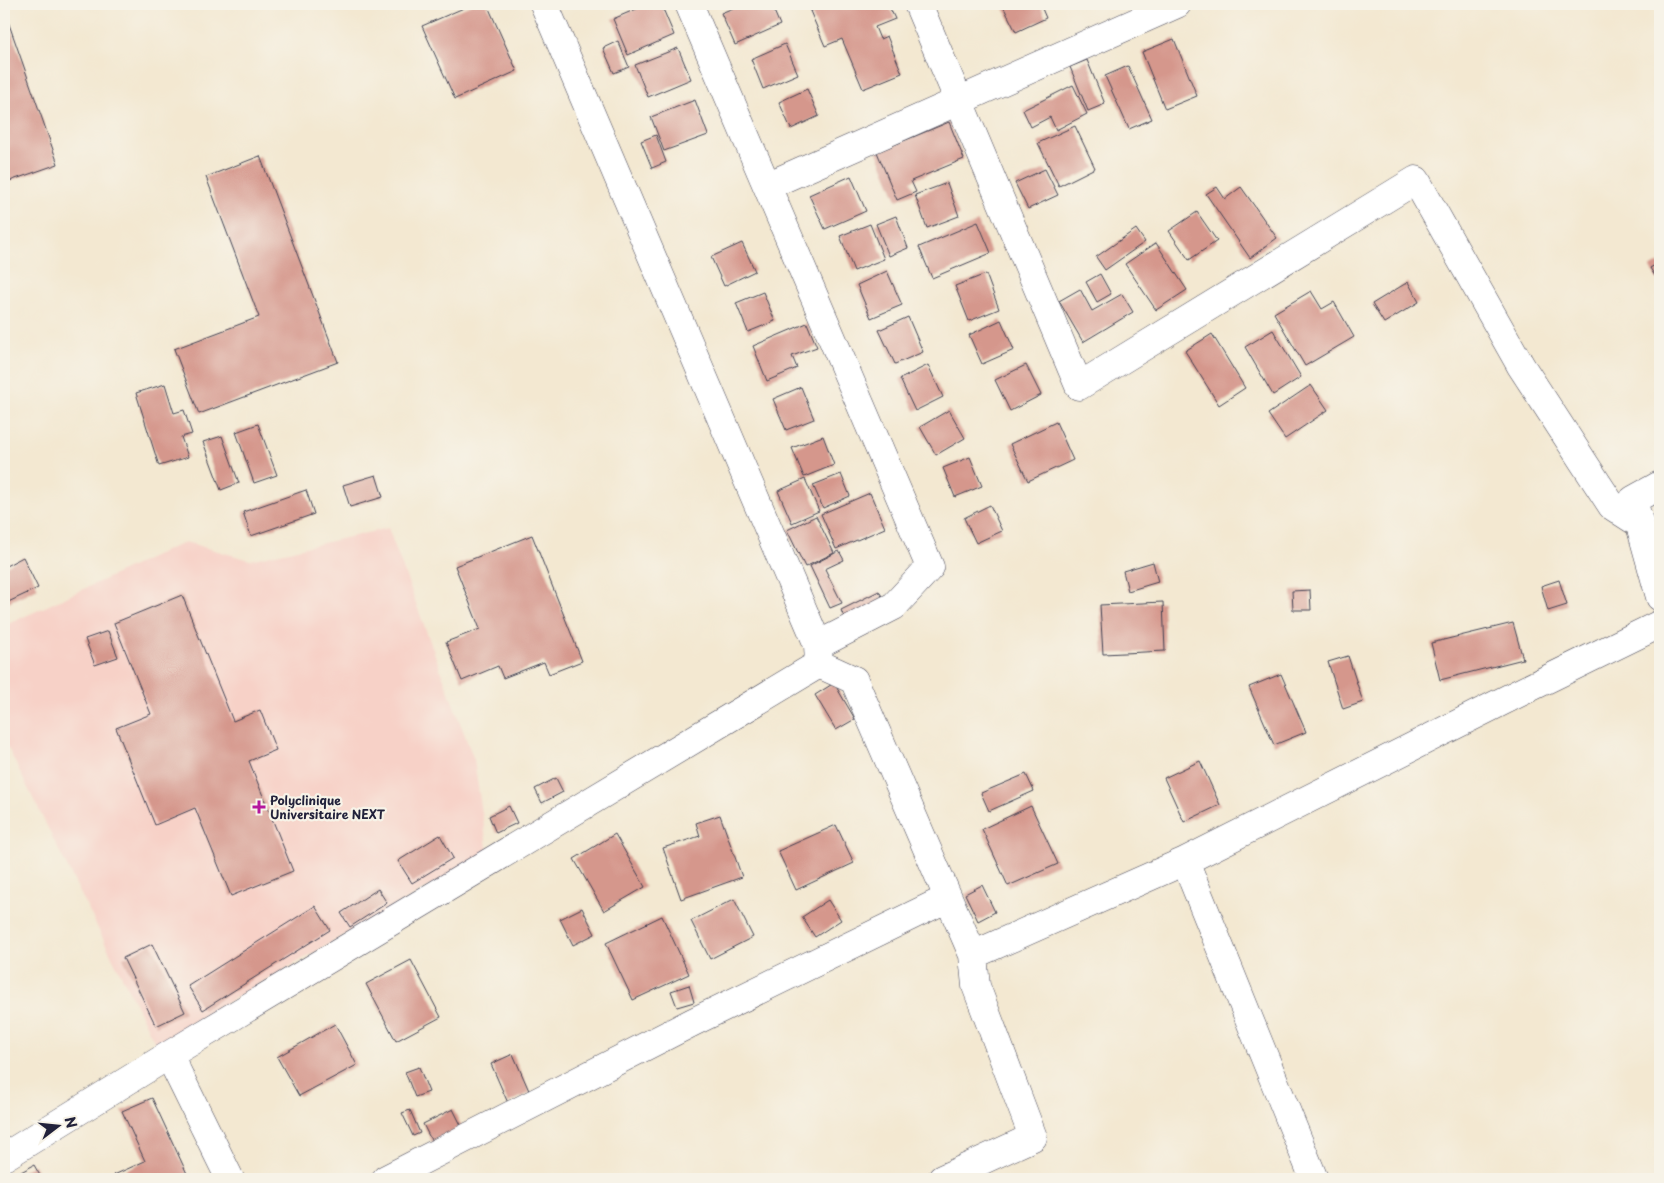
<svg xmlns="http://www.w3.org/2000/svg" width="1664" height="1183" font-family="'Playpen Sans',sans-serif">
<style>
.built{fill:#f7d1c7}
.building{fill:#d5978c}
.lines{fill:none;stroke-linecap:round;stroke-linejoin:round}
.street-casing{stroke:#414052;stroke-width:29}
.street{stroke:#fff;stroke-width:28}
.poi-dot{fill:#b5179e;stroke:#f7f3e8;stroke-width:2}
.labels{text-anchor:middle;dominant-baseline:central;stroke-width:4.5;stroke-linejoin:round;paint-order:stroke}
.poi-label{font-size:12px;font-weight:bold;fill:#22223b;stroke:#f7f3e8;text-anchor:start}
</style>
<rect width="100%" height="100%" fill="#f7f3e8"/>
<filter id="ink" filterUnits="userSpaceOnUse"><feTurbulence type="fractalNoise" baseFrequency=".02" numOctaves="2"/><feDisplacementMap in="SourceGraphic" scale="10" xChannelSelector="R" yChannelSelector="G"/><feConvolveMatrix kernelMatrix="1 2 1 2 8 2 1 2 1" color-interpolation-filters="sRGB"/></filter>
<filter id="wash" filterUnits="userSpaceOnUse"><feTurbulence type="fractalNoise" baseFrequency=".0096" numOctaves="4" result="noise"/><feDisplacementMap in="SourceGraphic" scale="20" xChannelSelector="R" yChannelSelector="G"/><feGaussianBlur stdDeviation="1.12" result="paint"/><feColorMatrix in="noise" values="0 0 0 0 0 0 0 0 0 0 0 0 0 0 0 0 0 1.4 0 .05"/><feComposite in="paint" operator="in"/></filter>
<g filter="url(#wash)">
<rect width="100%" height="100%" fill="#f3e8d1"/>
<!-- built -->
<path class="built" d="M388,528L474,760L488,853L193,1022L157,1047L4,740V626L185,542L250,560Z"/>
<g id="blocks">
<!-- building -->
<path class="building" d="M473,4H487L517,71L455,99L422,26Z
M648,4H661L674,35L628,55L613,19Z
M743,4H771L780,25L735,45L721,13Z
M827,4H888L895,19L875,27L880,39L887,36L902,73L863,89L842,39L825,46L810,11Z
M1002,4H1040L1046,18L1016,32Z
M4,10L58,164L4,183Z
M1174,39L1197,96L1165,109L1142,52Z
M618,41L629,67L614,73L603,48Z
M785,44L798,74L763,89L751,59Z
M678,48L691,79L648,97L635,65Z
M1087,60L1105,104L1088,111L1070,67Z
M1128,66L1152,119L1129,129L1105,76Z
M1073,85L1087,114L1056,130L1050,117L1031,127L1023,110Z
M807,89L819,116L791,129L779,102Z
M695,100L708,135L664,151L651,117Z
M949,122L964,159L911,181L916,192L897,200L877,152Z
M1075,126L1095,168L1059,186L1038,143Z
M656,135L666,162L652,168L641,141Z
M260,156L338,362L199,414L174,349L259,317L206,177Z
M1045,169L1058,195L1028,209L1015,183Z
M851,176L866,211L825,229L809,195Z
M947,183L959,216L927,228L915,195Z
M1217,187L1225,199L1241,187L1277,238L1250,258L1206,194Z
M1197,212L1217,241L1189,260L1169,231Z
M896,216L908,248L889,256L876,224Z
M978,222L991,253L932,278L919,247Z
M870,224L884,259L854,271L840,236Z
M1136,229L1145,242L1105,270L1096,257Z
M742,243L755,271L724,286L711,257Z
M1156,243L1187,290L1156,310L1125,264Z
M1660,262V284L1650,268Z
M887,271L902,305L871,318L857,285Z
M986,274L999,309L969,321L955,286Z
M1100,274L1111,294L1097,302L1086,282Z
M1408,282L1419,302L1384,323L1372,304Z
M1080,289L1092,311L1122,294L1133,312L1083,342L1059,301Z
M1311,291L1322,309L1334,302L1354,337L1305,366L1274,313Z
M763,292L775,321L748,332L736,303Z
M908,317L923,352L895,364L879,330Z
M1001,320L1014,350L982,364L969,335Z
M807,323L817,347L792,356L797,368L767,381L753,346Z
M1273,330L1301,377L1273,395L1245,347Z
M1212,334L1245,388L1219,405L1185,351Z
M928,365L943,397L915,411L900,379Z
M1026,365L1041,395L1010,411L995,380Z
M165,384L174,413L184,410L192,434L181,437L188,457L159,466L136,393Z
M1311,385L1328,410L1285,439L1268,414Z
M801,387L814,419L786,430L773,399Z
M949,410L965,438L936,455L920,427Z
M1056,422L1073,460L1028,481L1010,444Z
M258,424L277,475L254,483L236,432Z
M222,436L239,483L221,490L203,442Z
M823,436L834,465L804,477L792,448Z
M970,457L982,486L955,497L943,468Z
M841,474L850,496L823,508L813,485Z
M376,475L383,497L350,507L343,485Z
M805,479L819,511L792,523L778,491Z
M306,490L314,514L251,536L243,512Z
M870,493L885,528L836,549L821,514Z
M990,505L1002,531L976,543L964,518Z
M816,516L834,553L805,567L787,530Z
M532,535L582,661L549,674L544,662L503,678L498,666L462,681L446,642L480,629L455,566Z
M839,551L844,560L825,569L842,603L830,608L810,566Z
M23,557L38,588L4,604V567Z
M1153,562L1158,582L1128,591L1123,571Z
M1559,580L1567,605L1548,611L1541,586Z
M1310,590L1311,610H1293L1292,591Z
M879,591L886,604L847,624L841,610Z
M182,595L233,721L260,710L276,750L249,761L293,871L231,896L195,808L155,825L116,728L151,714L114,623Z
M1163,602L1165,651L1103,654L1100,605Z
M1513,623L1523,659L1440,680L1431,643Z
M108,631L118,657L95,665L85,639Z
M1348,656L1363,702L1343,709L1328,662Z
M1281,674L1306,732L1274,745L1249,687Z
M834,683L855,719L836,730L815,695Z
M1200,761L1220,805L1184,822L1164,778Z
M1026,774L1034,791L989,811L981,793Z
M556,778L563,792L542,803L535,789Z
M509,806L517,823L496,833L489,816Z
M1031,806L1058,864L1008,886L982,829Z
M720,815L742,877L681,899L663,848L700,836L696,823Z
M836,825L854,863L796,890L778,851Z
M615,834L645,887L604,911L574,859Z
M440,835L453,858L412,883L398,861Z
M982,885L995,912L978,921L965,894Z
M378,889L387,903L350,927L341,913Z
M734,899L753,937L710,959L691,921Z
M828,900L841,920L815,937L802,917Z
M315,906L330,930L203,1010L188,986Z
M582,908L595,934L573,945L560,919Z
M662,916L689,974L633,1000L606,943Z
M152,944L185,1012L156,1026L123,958Z
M411,960L441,1017L396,1041L366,984Z
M689,985L694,1002L677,1007L671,991Z
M335,1024L357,1065L299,1096L277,1057Z
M513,1054L530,1093L508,1103L491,1064Z
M419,1067L429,1092L415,1097L405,1072Z
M152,1098L189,1178L186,1179H116L114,1175L145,1161L122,1111Z
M453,1109L462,1127L432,1142L423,1124Z
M410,1110L420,1133L413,1136L402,1113Z
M34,1165L42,1179H8Z"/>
</g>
</g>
<g filter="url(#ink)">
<use href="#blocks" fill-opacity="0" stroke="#414052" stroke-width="1"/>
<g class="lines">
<!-- street casing -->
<g class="street-casing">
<path id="street" d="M544,4L818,645L819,664
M689,4L930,567L894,606L818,645
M918,4L1079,386L1416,180L1521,366L1612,506L1640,524
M767,186L1177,4
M1660,485L1633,500L1660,597
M819,664L854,680L973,955L1185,861L1519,693L1660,624
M1185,861L1314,1179
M169,1055L230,1179
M4,1157L169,1055L819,664
M386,1179L693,1022L948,898
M942,1179L1033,1137L976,986L973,955"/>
</g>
<!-- street -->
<use href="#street" class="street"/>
</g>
</g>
<!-- markers -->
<path class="poi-dot" d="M256.5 799.5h5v5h5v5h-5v5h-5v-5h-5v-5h5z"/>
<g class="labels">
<!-- poi labels -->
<g class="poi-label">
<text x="270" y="800">Polyclinique<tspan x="270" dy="14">Universitaire NEXT</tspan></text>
</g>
</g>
<!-- margin -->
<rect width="1664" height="1183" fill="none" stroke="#f7f3e8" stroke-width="20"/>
<!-- north arrow -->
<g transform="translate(58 1126) rotate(74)" stroke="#f7f3e8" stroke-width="4" paint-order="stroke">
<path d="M0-4L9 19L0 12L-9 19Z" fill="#22223b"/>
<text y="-8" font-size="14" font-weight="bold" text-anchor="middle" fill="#22223b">N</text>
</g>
</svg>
